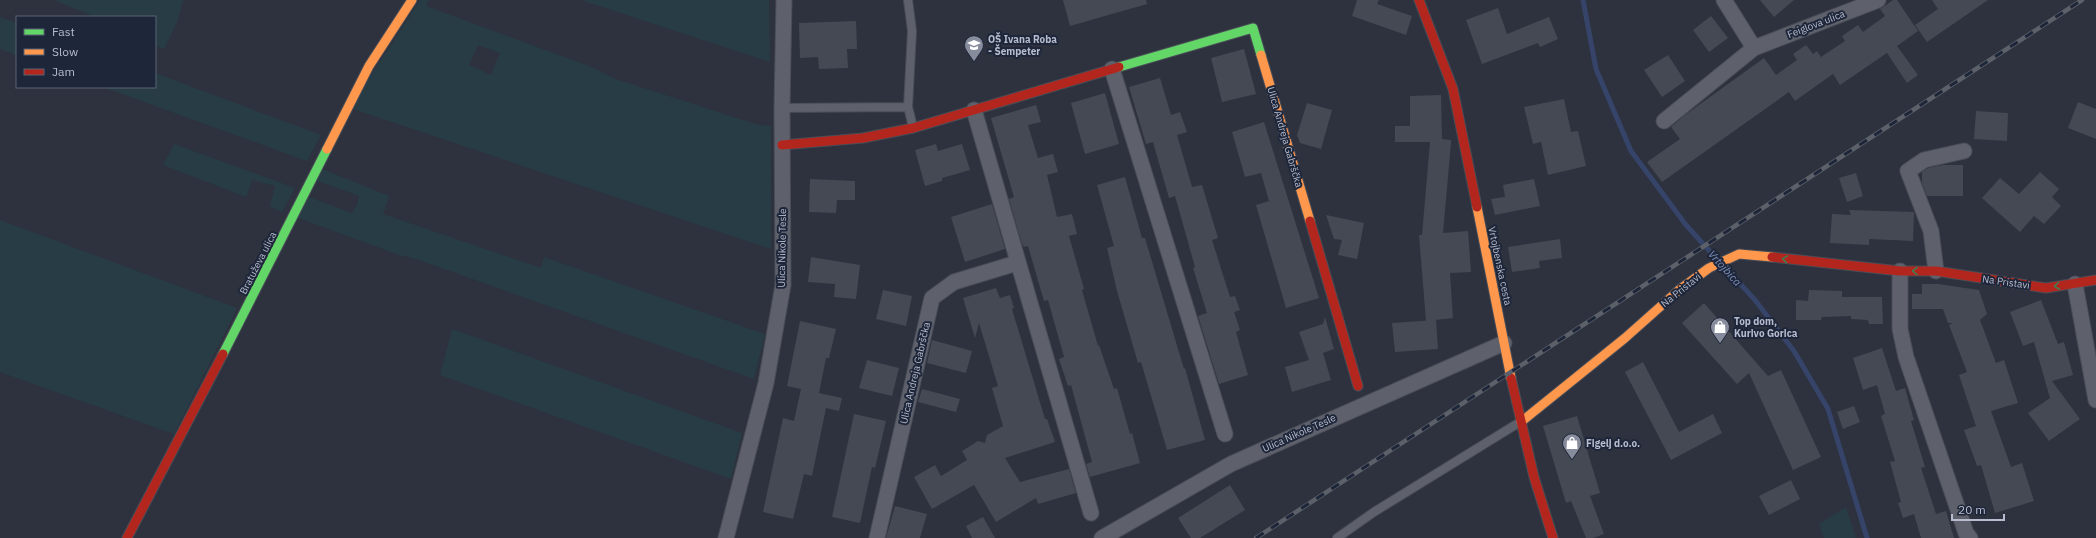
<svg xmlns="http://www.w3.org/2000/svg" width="2096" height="538" font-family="'IBM Plex Sans',sans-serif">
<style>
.green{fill:#283c45;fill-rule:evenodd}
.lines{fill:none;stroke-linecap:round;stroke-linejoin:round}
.stream{stroke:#36446a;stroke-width:5}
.building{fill:#454953}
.lane-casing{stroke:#494d57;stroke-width:10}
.street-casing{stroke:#494d57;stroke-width:17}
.fast-casing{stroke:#494d57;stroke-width:11}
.slow-casing{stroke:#494d57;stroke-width:11}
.jam-casing{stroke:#494d57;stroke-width:11}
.lane{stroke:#5e616b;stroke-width:8}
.street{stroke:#5e616b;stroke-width:15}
.fast{stroke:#63d668;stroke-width:9}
.slow{stroke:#ff974d;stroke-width:9}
.jam{stroke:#b3261e;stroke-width:9}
.rail-casing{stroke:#5c6069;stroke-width:4.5}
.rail{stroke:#1e263a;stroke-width:3;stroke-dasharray:9;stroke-linecap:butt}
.oneway{stroke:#407e51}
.labels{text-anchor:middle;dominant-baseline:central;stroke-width:4;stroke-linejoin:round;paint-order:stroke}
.street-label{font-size:10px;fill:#b7bdce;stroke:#1e263a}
.poi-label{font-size:10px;font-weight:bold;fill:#b7bdce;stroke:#1e263a;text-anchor:start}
.water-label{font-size:11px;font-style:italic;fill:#7c8db8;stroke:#1e263a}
</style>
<rect width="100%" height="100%" fill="#2d323e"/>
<!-- green -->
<path class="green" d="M54,0H183L178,20L164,49L155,46V17H95Z
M420,0H429L426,6L594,68L613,78L755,124L771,126V249L350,108ZM478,45L500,53L491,75L469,65Z
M581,0H769L770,62Z
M0,17L17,23V55L0,49Z
M155,73L321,135L307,161L103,87H155Z
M174,144L295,188L282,212L270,206L275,186L252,180L246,197L163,165Z
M320,168L389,196L383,214L541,268L544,257L765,334L754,379L416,259L399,255L296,217L306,196L352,213L357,205L359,196L315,180Z
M0,220L237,308L174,434L0,372Z
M452,329L742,433L731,479L440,375Z
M1846,507L1856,538H1824L1819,524Z"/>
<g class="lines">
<!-- stream -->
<path class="stream" d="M1583,0L1596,69L1631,151L1686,225L1715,257
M1724,266L1755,300L1794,351L1828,409L1867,538"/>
</g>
<!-- building -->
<path class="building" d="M1063,0H1146L1147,4L1070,26Z
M1357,0H1379L1377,4L1412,16L1406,35L1352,16Z
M1760,0H1794L1774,17Z
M1893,0H1897L1918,31L1897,46L1918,75L1907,83L1887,53L1840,85L1833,74L1795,101L1789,92L1662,182L1647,162L1680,139L1671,127L1685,115L1764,58L1776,75L1797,60L1793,54L1806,45L1813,54L1817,51L1821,57L1845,41L1842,36L1858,25L1863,32L1885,16L1880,9Z
M1932,0H1988L1927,42L1915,25L1938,9Z
M1498,8L1507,34L1549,17L1558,39L1540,47L1538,43L1482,64L1466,20Z
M1711,16L1728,38L1709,52L1693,30Z
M856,21L857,49H847L848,68L819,69L818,57L800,58L799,23Z
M1244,49L1256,94L1222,102L1211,58Z
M1668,55L1685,81L1662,97L1644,70Z
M1160,78L1171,115L1180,112L1187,132L1177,135L1192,187L1202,185L1218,238L1212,240L1230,297L1235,296L1240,310L1234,312L1240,330L1236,332L1248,375L1219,384L1198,316L1207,313L1193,268L1195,267L1175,196L1169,198L1153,142L1146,144L1129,87Z
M1105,93L1119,144L1085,154L1071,103Z
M1441,95L1442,139L1451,140V143L1443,233L1468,231L1471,272L1450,273L1453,318L1426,321L1419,235H1422L1430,142H1395V126H1410V96Z
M1564,99L1571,132L1578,131L1586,166L1548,175L1541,142L1533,144L1524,107Z
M2078,102L2096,109V139L2068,128Z
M1307,103L1332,110L1321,149L1300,143L1297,135Z
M1036,105L1041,122L1028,125L1038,158L1053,154L1058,172L1047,175L1057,217L1072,214L1077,234L1069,236L1084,289L1082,290L1098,346L1099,345L1114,389L1117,388L1130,434L1132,433L1140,463L1090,477L1086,464L1092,462L1071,385L1068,386L1059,359L1064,357L1048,300L1044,301L1028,246L1024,247L1022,244L1009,199L1014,197L991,118Z
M1976,111L2008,113L2007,141L1974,139Z
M1264,122L1319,298L1286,308L1256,205L1269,201L1261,173L1245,177L1232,132Z
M936,144L938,151L962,144L970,170L942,178V181L925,186L915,150Z
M1943,165H1963V196H1927L1922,183V172L1928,168Z
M2040,172L2059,189L2052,197L2061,206L2044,224L2034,216L2020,232L1982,198L2000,178L2019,194Z
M1856,173L1863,196L1847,202L1839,178Z
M1125,177L1142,238H1145L1184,369L1185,368L1205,440L1167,450L1141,362L1138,363L1117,291L1107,248L1114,246L1097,185Z
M810,179L855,181V200H837L836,213L809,212Z
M1534,179L1540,206L1495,215L1491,199L1505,197L1503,185Z
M992,204L1005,249L965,262L951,217Z
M1849,210L1914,212L1913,241L1869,239V245L1830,243L1832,214L1851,215Z
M1326,215L1364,223L1357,259L1338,255L1342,240L1334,239Z
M1560,239L1562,258L1539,261L1540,268L1512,272L1508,247Z
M811,257L860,265L856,299L834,297L835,284L808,282Z
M1922,284H1938L1979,290L1987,314L1980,320L1996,363L2004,360L2018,403L1991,411L2011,467L2022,463L2034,501L1995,513L1981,465L1977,466L1964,430L1976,426L1959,375L1967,372L1949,325L1953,323H1948L1943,309H1912V294H1922Z
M996,288L1000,298L1010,295L1014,308L1012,309L1045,419H1047L1055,442L1005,458L1020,482L1069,469L1076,493L1038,504L1036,498L996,522L974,485L932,509L914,477L935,465L941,476L967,460L962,451L978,441L985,443L987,435L1003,426L992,388L998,386L979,323L975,338L963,298Z
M883,290L912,296L906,326L876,319Z
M1809,290L1842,291V297H1882L1883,324H1869L1868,320L1851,319V316L1822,317L1821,320H1796V300L1808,301Z
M2041,300L2058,344L2064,342L2073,375L2052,381L2080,419L2049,441L2028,413L2050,398L2034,342L2023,346L2010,312Z
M1704,303L1768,376L1781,370L1821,457L1793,470L1749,373L1737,384L1682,323Z
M1325,317L1334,349L1323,353L1331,380L1292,392L1285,367L1309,360L1299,332L1323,324Z
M1436,320L1438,349L1395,352L1392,323Z
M800,321L836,329L829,358H826L819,393L842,398L839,411L826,408L812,476L804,474L793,519L763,512L783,418L794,421L801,389L787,386Z
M932,340L972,351L966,373L927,363Z
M1882,348L1896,391L1905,388L1914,420L1911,421L1925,467L1921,468L1936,514L1946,511L1954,538H1921L1914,514L1903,518L1898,503L1901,502L1890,462L1895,461L1881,416L1885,414L1877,385L1863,390L1853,358Z
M867,360L899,368L892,396L859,388Z
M1643,362L1679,432L1713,414L1722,433L1671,460L1625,372Z
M922,389L960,399L956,412L918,402Z
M1854,406L1860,422L1843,429L1837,412Z
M854,414L886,421L875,468L872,467L860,523L832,517Z
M1577,416L1600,493L1590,496L1604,534L1593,538H1586L1571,501L1566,503L1543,426Z
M1791,480L1800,499L1769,515L1759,496Z
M1230,485L1245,510L1200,538H1191L1178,518Z
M895,506L927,514L920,538H886Z
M983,517L995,538H972L966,526Z"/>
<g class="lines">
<!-- lane casing -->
<g class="lane-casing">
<path id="lane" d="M908,107L912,31L908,0
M782,108L908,107L913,127
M1337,538L1374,512L1520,422"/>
</g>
<!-- street casing -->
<g class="street-casing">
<path id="street" d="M1724,0L1754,48
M1112,69L1225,434
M974,110L1091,513
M1664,121L1754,48L1878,0
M1900,271V329L1906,357L1966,533L1970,538
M1936,271L1931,231L1908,171L1924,160L1964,151
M2075,284L2096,400
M726,538L766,383L783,285L782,108L784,0
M877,538L932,298L954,282L1017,263
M1102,538L1231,464L1504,343"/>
</g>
<!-- fast casing -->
<g class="fast-casing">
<path id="fast" d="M1119,67L1253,28L1261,55
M223,354L327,149"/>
</g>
<!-- slow casing -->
<g class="slow-casing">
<path id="slow" d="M1261,55L1310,221
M327,149L369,66L412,0
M1477,207L1511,378
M1521,422L1625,338L1679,290L1709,268L1739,254L1772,257"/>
</g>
<!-- jam casing -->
<g class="jam-casing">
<path id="jam" d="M1419,0L1453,89L1477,207
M782,145L863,138L913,128L1119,67
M1310,221L1358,386
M1772,257L1900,271H1936L2046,288L2096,280
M1511,378L1534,477L1553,538
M127,538L223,354"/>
</g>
<!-- lane -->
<use href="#lane" class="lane"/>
<!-- street -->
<use href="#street" class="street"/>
<!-- fast -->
<use href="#fast" class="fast"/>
<!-- slow -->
<use href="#slow" class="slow"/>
<!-- jam -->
<use href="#jam" class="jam"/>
<!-- rail casing -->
<g class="rail-casing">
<path id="rail" d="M1256,538L2082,0"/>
</g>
<!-- rail -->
<use href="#rail" class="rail"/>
</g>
<!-- one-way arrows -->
<defs><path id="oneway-chevron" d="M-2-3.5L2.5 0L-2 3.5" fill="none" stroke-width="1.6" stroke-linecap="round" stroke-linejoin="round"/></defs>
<g class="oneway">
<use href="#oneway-chevron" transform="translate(1785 259) rotate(-171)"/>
<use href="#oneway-chevron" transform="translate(1915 271) rotate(-179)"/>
<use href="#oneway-chevron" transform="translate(2057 286) rotate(172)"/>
</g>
<!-- icons -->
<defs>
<g id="school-pin" transform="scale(1)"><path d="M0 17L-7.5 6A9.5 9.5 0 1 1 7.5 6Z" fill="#878c9c" stroke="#1e263a"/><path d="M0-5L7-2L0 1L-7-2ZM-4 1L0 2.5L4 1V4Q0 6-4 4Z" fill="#fff"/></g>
<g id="shop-pin" transform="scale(1)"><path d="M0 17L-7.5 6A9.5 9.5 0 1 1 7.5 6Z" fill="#878c9c" stroke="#1e263a"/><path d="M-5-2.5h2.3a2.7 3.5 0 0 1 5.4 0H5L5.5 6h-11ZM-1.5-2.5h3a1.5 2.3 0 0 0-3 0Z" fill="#fff"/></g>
</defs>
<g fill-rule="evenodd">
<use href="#school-pin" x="974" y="45"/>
<use href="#shop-pin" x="1720" y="327"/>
<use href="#shop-pin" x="1572" y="443"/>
</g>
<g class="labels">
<!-- street labels -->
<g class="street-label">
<text transform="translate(1816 24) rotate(-21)">Feiglova ulica</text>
<text transform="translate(1285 137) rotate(74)">Ulica Andreja Gabrščka</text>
<text transform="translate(782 248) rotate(-89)">Ulica Nikole Tesle</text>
<text transform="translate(258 263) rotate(-63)">Bratuževa ulica</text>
<text transform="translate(1500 266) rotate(78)">Vrtojbenska cesta</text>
<text transform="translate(2006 282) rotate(8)">Na Pristavi</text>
<text transform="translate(1681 290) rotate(-39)">Na Pristavi</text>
<text transform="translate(915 373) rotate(-77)">Ulica Andreja Gabrščka</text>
<text transform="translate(1299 433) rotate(-24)">Ulica Nikole Tesle</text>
</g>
<!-- poi labels -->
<g class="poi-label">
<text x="988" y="39">OŠ Ivana Roba<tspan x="988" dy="12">- Šempeter</tspan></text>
<text x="1734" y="321">Top dom,<tspan x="1734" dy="12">Kurivo Gorica</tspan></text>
<text x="1586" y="443">Figelj d.o.o.</text>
</g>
<!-- water labels -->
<g class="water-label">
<text transform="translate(1725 268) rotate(48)">Vrtojbica</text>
</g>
</g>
<!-- legend -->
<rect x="16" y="16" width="140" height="72" fill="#1e263a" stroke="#5b6275"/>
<rect x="24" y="29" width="20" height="6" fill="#63d668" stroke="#5b6275"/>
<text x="52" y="36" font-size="12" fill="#b7bdce">Fast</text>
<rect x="24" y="49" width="20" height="6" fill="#ff974d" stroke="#5b6275"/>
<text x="52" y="56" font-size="12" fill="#b7bdce">Slow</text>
<rect x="24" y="69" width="20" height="6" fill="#b3261e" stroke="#5b6275"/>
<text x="52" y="76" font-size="12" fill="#b7bdce">Jam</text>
<!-- scale -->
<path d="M1952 514v6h52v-6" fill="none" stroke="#b7bdce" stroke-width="2"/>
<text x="1958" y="514" font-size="12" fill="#b7bdce" stroke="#1e263a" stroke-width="3" paint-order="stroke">20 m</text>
</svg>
